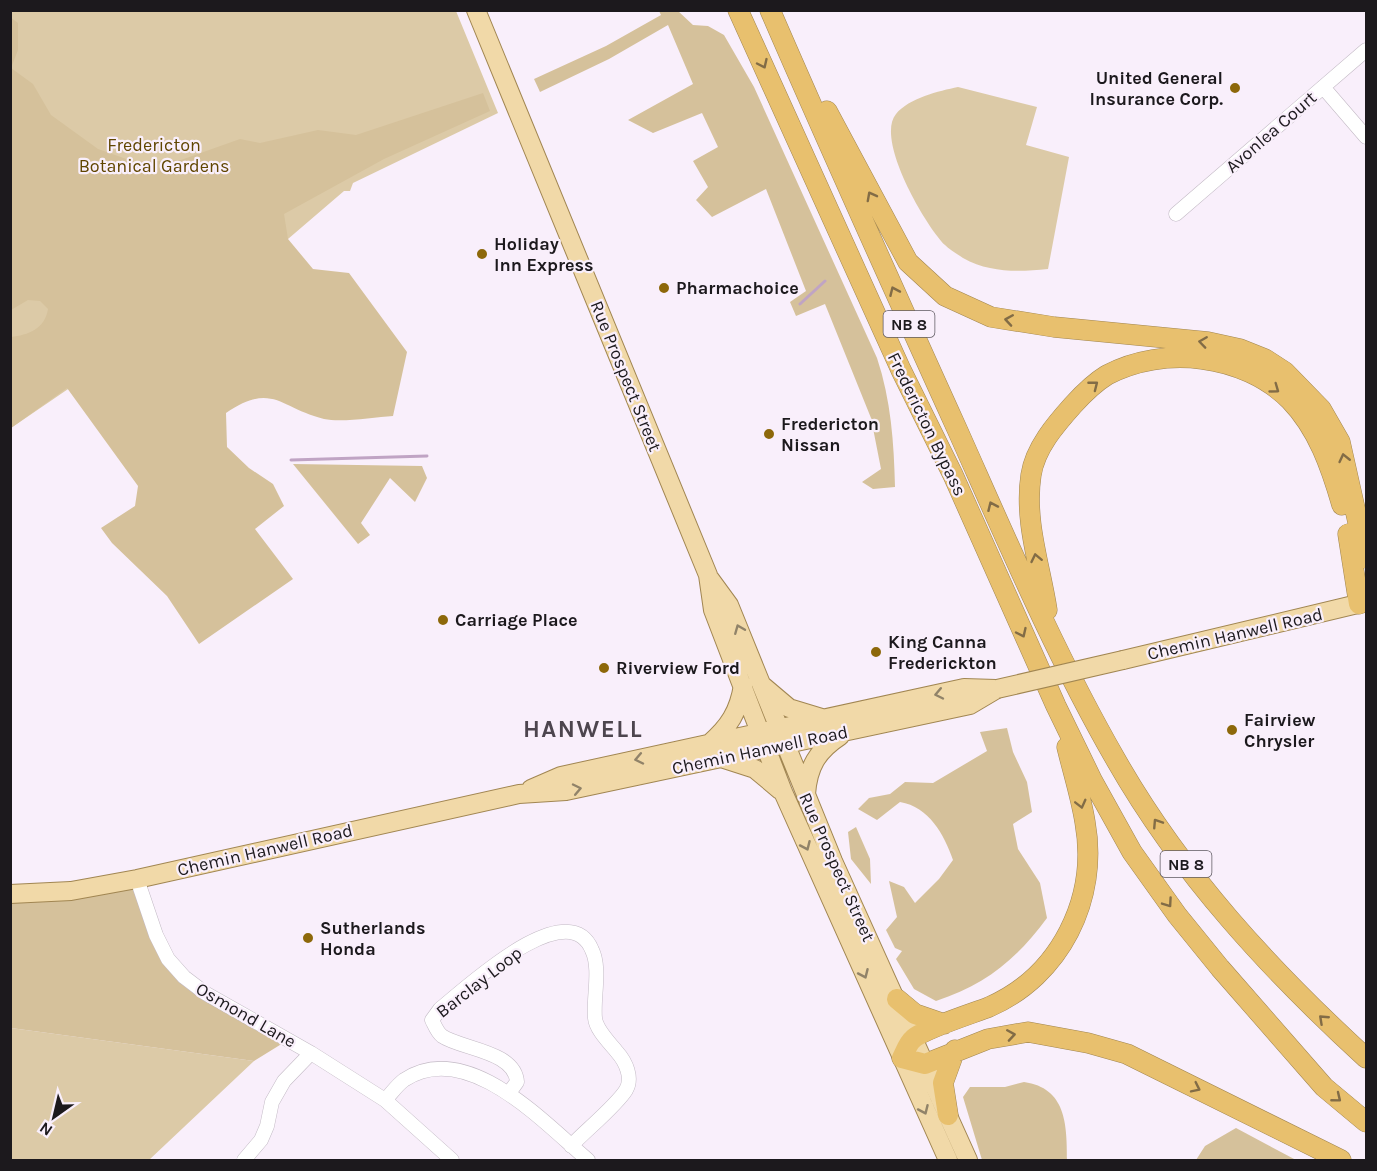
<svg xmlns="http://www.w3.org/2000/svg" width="1377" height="1171" font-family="Karla,sans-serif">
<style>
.green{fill:#dccaa7}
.forest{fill:#d5c19b}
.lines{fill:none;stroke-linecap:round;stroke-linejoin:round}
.stream{stroke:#c0a4c4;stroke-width:3}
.minor-casing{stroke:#c3bac5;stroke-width:15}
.major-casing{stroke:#a18652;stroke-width:20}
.highway-casing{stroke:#a18652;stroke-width:21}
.minor{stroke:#fff;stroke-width:14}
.major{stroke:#f1d9a8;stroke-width:18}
.highway{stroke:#e8c06e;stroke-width:20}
.major-bridge-casing{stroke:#a18652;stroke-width:20;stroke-linecap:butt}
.major-bridge{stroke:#f1d9a8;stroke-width:18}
.oneway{stroke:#826c46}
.oneway2{stroke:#918369}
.poi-dot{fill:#8d680a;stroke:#f9effb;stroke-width:2}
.labels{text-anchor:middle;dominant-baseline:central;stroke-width:4.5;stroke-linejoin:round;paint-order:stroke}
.shield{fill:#f9effb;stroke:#5e5960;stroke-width:1.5}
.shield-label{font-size:16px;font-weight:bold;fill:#1c191d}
.poi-label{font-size:18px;font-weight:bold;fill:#1c191d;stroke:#f9effb;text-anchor:start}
.street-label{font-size:18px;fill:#1c191d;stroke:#f9effb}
.park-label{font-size:18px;fill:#604500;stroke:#f9effb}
.district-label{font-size:24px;font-weight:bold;letter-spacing:1.5px;fill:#4d454e;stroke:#f9effb}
</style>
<rect width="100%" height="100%" fill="#f9effb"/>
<!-- green -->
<path class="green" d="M11,11H456L498,113L353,183L350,191H344L288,239L11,428Z
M958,87L1037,107L1026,145L1069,157L1048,269C1018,272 990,273 963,258C957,254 949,249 945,245C925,225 875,139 896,114C909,98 939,91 958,87Z
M11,1028L254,1061L149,1160H11Z"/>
<!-- forest -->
<path class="forest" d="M659,11H678L693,25L708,26L724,35L754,87L877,358C891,400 894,443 895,487L873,489L862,482L881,469L871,418L825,304L796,316L790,302L806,291L766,189L712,217L696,200L708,187L693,161L718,147L702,113L653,133L628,120L693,84L668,25L609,59L540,92L534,79L606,46L661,15Z
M10,17L18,23V50L11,68L33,84L51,115L98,149L135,162L181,160L240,139L260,143L318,130L356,135L483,93L490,111L384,159L284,214L288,239L313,269L349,273L407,352L393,416C374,417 342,423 324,419C281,409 273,381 226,413L227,447L249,468L273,484L284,506L255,529L293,579L199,644L167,596L112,543L101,528L135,506L138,486L67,388L11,428V337C28,335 45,329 48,309L40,301L28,300L11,310Z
M293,464L422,466L427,478L415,502L390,478L361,523L370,535L358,544Z
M1007,728L1013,752L1027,782L1032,812L1013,824L1018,849L1040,883L1047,918C1016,960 985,985 936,1001L914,989L896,959L902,951L895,948L886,930L897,917L889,881L904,887L915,903L939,879L953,860C944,834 929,807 900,802L877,820L858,809L869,798L890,794L905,782L933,783L987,751L980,732Z
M856,827L870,859L871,884L851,859L848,832Z
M137,879L144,906L184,977L288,1040L254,1061L11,1028V894Z
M1024,1082C1066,1088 1067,1124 1067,1160H982L963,1097L970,1087H1005Z
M1236,1128L1296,1160H1196L1205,1146Z"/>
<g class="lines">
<!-- stream -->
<path class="stream" d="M800,304L825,281
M291,460L427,456"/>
<!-- minor casing -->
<g class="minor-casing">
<path id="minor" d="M1323,87L1366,137
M1176,214L1366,50
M137,879L156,935L168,959L184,977L205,993L311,1053L385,1100L452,1160
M509,1093L517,1082C515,1051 461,1049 442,1036C437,1032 435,1026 432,1020L440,1009C465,989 568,892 592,950C601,969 593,997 595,1018C596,1030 610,1043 617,1052C626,1062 633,1078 626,1090C616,1106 585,1131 571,1146
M385,1100C391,1094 397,1085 404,1080C467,1038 544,1123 588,1160
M244,1160L261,1140L267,1126L272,1102L284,1081L311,1053"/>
</g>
<!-- major casing -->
<g class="major-casing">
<path id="major" d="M476,10L708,575L713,610L783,792L948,1160
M710,579L729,605L833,861L968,1160
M1123,660L1366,602
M763,686L789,708L822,718
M709,744C729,727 739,711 743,685
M724,759L755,769L780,790
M531,789L561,776L964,688L996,689
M806,794C808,767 817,751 840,736
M10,894L71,891L137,879L519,794L566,791L970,705L997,689"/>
</g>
<!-- highway casing -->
<g class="highway-casing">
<path id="highway" d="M738,10L901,370L953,475L1056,706L1092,780L1132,852L1177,915L1220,968L1324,1087L1366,1122
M770,10C831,151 894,290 957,429C1007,541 1055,654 1116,760C1181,874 1270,970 1366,1058
M827,111L908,262L945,296L991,317L1054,327L1208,342L1240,349L1265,359L1285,372L1321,409L1340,442L1366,558
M1348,534L1359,604
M1047,610C1040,565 1024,521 1031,475C1035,448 1056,424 1073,405C1083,394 1094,383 1107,375C1163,345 1244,354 1290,400C1318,429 1331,467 1342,505
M1067,747C1073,772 1081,797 1085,822C1099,899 1060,976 989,1007C974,1013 923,1029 913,1039C908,1043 905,1052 902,1058L925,1064L988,1039L1028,1032L1088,1043L1127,1054L1341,1160
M897,999L915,1014L944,1024
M948,1115L943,1083L955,1050"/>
</g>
<!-- minor -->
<use href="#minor" class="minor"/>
<!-- major -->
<use href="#major" class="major"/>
<!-- highway -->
<use href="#highway" class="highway"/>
<!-- major-bridge casing -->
<g class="major-bridge-casing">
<path id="major-bridge" d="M997,689L1123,660"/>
</g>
<!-- major-bridge -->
<use href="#major-bridge" class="major-bridge"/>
</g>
<!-- one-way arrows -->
<defs><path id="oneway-chevron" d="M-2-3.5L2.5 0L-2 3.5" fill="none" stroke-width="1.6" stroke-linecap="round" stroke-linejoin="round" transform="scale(1.5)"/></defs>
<g class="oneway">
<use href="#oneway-chevron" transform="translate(763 64) rotate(65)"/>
<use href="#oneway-chevron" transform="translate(871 196) rotate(-118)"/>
<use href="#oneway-chevron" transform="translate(894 291) rotate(-114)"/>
<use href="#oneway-chevron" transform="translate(1009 320) rotate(-171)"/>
<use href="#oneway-chevron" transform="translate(1203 342) rotate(-172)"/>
<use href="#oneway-chevron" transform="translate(1094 385) rotate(-38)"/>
<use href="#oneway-chevron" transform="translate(1275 389) rotate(36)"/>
<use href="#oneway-chevron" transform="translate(1344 458) rotate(-103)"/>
<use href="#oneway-chevron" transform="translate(992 506) rotate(-114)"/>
<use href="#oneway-chevron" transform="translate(1036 558) rotate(-102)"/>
<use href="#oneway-chevron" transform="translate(1022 633) rotate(65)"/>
<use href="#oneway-chevron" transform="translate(1081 804) rotate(76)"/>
<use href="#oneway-chevron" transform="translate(1157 823) rotate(-123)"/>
<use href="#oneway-chevron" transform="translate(1168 903) rotate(55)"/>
<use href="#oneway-chevron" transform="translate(1323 1019) rotate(-137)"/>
<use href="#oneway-chevron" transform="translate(1011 1035) rotate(-9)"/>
<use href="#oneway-chevron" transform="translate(1196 1088) rotate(26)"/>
<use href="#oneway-chevron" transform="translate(1337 1098) rotate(39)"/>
</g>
<g class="oneway2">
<use href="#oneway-chevron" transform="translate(739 629) rotate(-112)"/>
<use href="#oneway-chevron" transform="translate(939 694) rotate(168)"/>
<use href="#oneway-chevron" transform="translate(639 759) rotate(168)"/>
<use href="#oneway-chevron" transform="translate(577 789) rotate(-12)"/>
<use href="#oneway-chevron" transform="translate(806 846) rotate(66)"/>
<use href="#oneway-chevron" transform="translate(864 974) rotate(66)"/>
<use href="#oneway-chevron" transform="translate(924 1110) rotate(66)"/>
</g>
<!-- markers -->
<g class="poi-dot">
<circle cx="1235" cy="88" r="6"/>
<circle cx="482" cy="254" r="6"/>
<circle cx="664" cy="288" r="6"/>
<circle cx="769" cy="434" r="6"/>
<circle cx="443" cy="620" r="6"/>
<circle cx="876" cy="652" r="6"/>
<circle cx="604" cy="668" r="6"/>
<circle cx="1232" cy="730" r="6"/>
<circle cx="308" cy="938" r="6"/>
</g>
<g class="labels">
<!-- shield labels -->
<g class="shield">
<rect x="883.5" y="311" width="51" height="26" rx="4.5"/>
<rect x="1160.5" y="851" width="51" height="26" rx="4.5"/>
</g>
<g class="shield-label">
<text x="909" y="324">NB 8</text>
<text x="1186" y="864">NB 8</text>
</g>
<!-- poi labels -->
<g class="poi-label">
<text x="1223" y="78" text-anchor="end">United General<tspan x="1223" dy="21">Insurance Corp.</tspan></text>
<text x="494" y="244">Holiday<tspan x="494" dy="21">Inn Express</tspan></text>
<text x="676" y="288">Pharmachoice</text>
<text x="781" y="424">Fredericton<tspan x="781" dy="21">Nissan</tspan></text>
<text x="455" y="620">Carriage Place</text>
<text x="888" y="642">King Canna<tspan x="888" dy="21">Frederickton</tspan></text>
<text x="616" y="668">Riverview Ford</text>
<text x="1244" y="720">Fairview<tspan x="1244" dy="21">Chrysler</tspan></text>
<text x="320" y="928">Sutherlands<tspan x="320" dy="21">Honda</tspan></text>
</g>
<!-- street labels -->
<g class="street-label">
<text transform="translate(1271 132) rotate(-41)">Avonlea Court</text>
<text transform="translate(626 376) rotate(68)">Rue Prospect Street</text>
<text transform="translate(927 424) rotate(64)">Fredericton Bypass</text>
<text transform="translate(1235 634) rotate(-13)">Chemin Hanwell Road</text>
<text transform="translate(760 750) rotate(-12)">Chemin Hanwell Road</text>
<text transform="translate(265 850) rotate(-13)">Chemin Hanwell Road</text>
<text transform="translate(837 867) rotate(66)">Rue Prospect Street</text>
<text transform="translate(479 982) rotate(-38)">Barclay Loop</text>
<text transform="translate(246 1015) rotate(30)">Osmond Lane</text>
</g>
<!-- park labels -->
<g class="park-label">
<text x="154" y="145">Fredericton<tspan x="154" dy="21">Botanical Gardens</tspan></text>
</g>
<!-- district labels -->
<g class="district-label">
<text x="583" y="729">HANWELL</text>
</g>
</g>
<!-- border -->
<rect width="1377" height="1171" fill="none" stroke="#1c191d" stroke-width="24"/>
<!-- north arrow -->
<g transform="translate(54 1117) rotate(214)" stroke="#f9effb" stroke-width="4.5" paint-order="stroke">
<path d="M0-4.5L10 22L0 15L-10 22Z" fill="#1c191d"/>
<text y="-9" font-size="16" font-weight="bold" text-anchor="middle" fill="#1c191d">N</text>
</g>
</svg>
